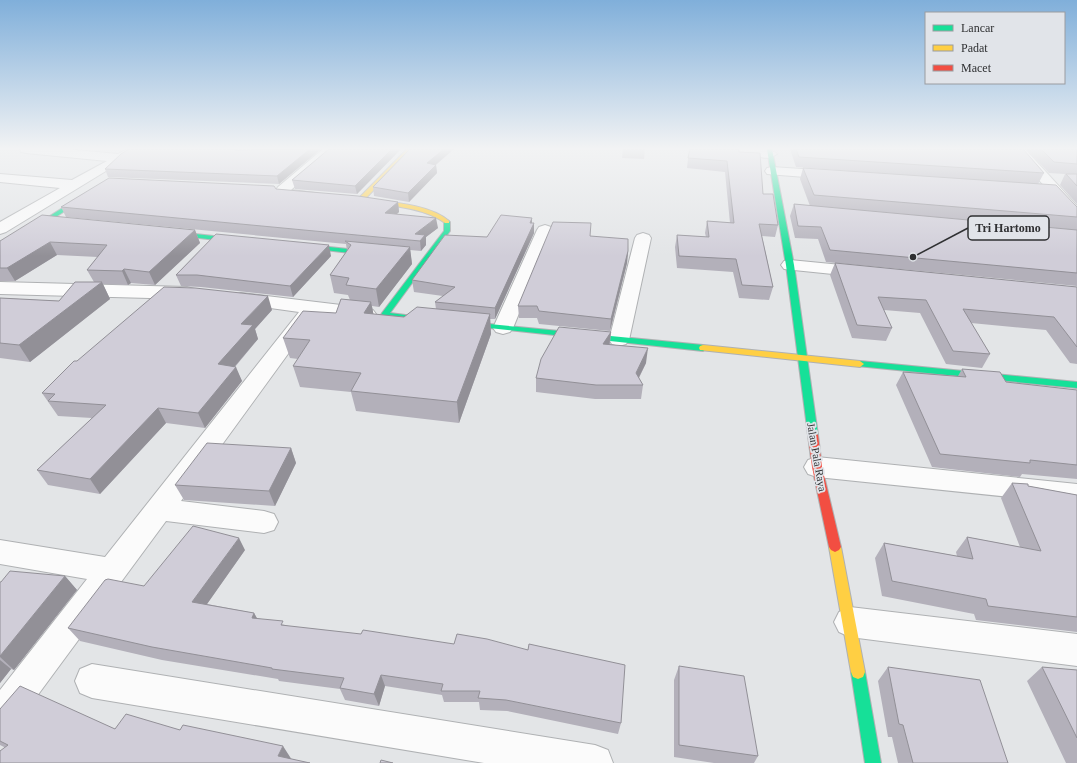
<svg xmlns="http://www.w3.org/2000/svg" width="1077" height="763" font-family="'Times New Roman',serif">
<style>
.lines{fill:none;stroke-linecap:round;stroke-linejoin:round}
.street-casing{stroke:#afb1b3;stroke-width:2}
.fast-casing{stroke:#afb1b3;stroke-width:2}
.slow-casing{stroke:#afb1b3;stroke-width:2}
.jam-casing{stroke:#afb1b3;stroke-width:2}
.street{fill:#fbfbfb;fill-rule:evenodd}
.fast{fill:#16e098;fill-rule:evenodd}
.slow{fill:#ffcf43;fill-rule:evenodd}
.jam{fill:#f24e42;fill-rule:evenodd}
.wall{fill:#b3b0ba}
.shaded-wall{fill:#929097}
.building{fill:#d0cdd8;stroke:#929097}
.labels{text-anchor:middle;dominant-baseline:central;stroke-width:3.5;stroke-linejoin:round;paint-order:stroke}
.street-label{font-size:11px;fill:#2f3032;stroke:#e1e4e9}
.leader{fill:none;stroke:#2f3032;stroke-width:1.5}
.callout-dot{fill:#2f3032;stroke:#e1e4e9;stroke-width:1.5}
.callout{fill:#e1e4e9;stroke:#2f3032;stroke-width:1.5}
.callout-label{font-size:12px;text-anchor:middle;font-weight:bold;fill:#2f3032}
</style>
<rect width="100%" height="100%" fill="#e3e5e7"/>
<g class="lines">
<!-- street casing -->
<g class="street-casing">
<path id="street" d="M20,149H65L118,154L127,149H142L6,232L0,234V222L60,188L0,182V174L72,180L107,161L26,153L21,152Z
M323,149H337L291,190L315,193L317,196L315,199L310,200L279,197L276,190L278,187Z
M697,149C710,149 770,145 777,154L770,158L703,153L698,152Z
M1012,149H1025L1077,206V220L1072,218Z
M772,167L831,171L836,172L838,175L836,178L831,179L767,174L765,171L767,168Z
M545,225L551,227L553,230L513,328L510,332L503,334L496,332L493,328L537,230L539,227Z
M643,233L649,235L651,238L629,340L626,344L619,346L612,344L609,340L635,238L637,235Z
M790,260L862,267L868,268L871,272L868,276L862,277L784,269L781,265L784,261Z
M0,282L187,287L194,289L196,293L194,297L187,299L0,294Z
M241,293L366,308L373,310L376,314L373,318L366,320L317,314L181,501L264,511L274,514L278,522L274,530L264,533L166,521L12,730L0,736V690L87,579L0,564V540L105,557L299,312L234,303L232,299L234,295Z
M817,457L1077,484V504L817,477L808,474L804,467L808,460Z
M850,607L1077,634V666L850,637L839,632L834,622L839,612Z
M92,664L595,745L608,750L613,763H484L92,698L80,693L75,681L80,669Z"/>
</g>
<!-- fast casing -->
<g class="fast-casing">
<path id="fast" d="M767,149H772L794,265L818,435L816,438H810L808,435L786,265Z
M86,193L91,194L51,220L67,222V224L45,223L42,221Z
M447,220L450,222V231L390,313L413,316L417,318L413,320L382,317L381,315L382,313L444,231V222Z
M167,231L242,239L245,241L242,243L165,234L164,233Z
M301,244L376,252L379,254L376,256L299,247V245Z
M458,321L703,345L707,348L703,351L461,325H458L457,323Z
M860,361L1077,382V388L857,366L856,364L857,362Z
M858,665L863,667L865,672L881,763H865L851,672L853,667Z"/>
</g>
<!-- slow casing -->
<g class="slow-casing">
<path id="slow" d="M407,149H413L365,199C389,202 430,204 449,221V223H445C425,207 385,205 360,202L357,200Z
M703,345L860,361L864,364L860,367L700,350L699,348L700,346Z
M835,542L839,544L841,547L865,672L863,677L858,679L853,677L851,672L829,547L831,544Z"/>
</g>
<!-- jam casing -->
<g class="jam-casing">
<path id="jam" d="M813,431L816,432L818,435L822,467L841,547L839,550L835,552L831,550L829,547L812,467L808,435L810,432Z"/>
</g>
<!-- street -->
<use href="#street" class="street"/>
<!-- fast -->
<use href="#fast" class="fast"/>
<!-- slow -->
<use href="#slow" class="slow"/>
<!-- jam -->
<use href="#jam" class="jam"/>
</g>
<!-- wall -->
<path class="wall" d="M273,149H321L279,184L108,177L105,169L237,150H270Z
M329,149H401L357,194L295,189L292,180Z
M410,149H454L436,165L437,173L409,202L374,196L373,187Z
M623,149H645L644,159L622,158Z
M689,149L739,152L763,194L778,225L775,237L762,236L773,287L769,300L739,298L733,272L677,268L675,247L677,235L706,237L705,233L707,221L730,223L725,172L687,168Z
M790,149H1023L1044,173L1038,184L1077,217V230L863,211L1077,230V286L826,262L818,239L795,238L790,216L794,204L810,206L800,179L803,168L944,178L796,167Z
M1026,149H1077V204L1060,185L1065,174L1049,173Z
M276,189L398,202L399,212L397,214L438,228L426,237V245L421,251L410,250L412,264L379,307L372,306L373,314L404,317L436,309L435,302L443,296L414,292L412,280L487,237L532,223H534V233L495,319H490L491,334L459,423L356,411L351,392L300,387L293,366L298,359L290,358L283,338L336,313L350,300L348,295L334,293L330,275L347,251L346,244L66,217L61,207Z
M195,230L200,243L155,285L131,283L128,285L103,284L110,299L30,362L0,358V298L59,301L94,282L87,270L98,257L57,255L15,281H0V241Z
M590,236L628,251L627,263L610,331L539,324L537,318H519L518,306Z
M331,256L293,297L201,287L181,286L176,275Z
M835,263L1077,287V364L1070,363L1046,330L971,323L990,354L982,368L946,364L920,313L884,310L892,328L886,341L852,338L830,275Z
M272,310L255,329L258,339L235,367L242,381L205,428L166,423L100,494L48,485L37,470L92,418L58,416L42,393L77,361Z
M611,332L610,344L646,363L639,378L643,385L641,399H595L536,392V378Z
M962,369L1006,382L1077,390V479L1022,474L1020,477L932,467L896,385L903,372L958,376Z
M291,448L296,463L275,506L184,500L175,485Z
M1012,483L1077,495V632L976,620L974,614L882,596L875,558L884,543L957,556L956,552L967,537L1020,547L1001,498Z
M245,550L207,604L254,613L257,618L285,625L621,723L618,734L507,711L480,710L479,702H444L442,695L385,686L379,706L345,700L340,689L279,681L278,679L162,660L80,641L68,628L144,586Z
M65,576L77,590L14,670L11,669L0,683V582Z
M679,666L758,756L754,763H714L674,757V680Z
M888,667L1008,763H898L892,737H888L878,681Z
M1042,667L1077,670V763H1066L1027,681Z
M0,709L115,729L180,730L283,746L4,747L0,745Z"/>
<!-- shaded-wall -->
<path class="shaded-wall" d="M310,149H321L279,184L277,176Z
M392,149H401L357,194L355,186Z
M444,149H454L428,171L427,163Z
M436,165L437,173L409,202L408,193Z
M398,202L399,212L386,223L385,213Z
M436,218L438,228L426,237V245L421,251L420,241L415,234Z
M532,218V227L534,223V233L495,319V308Z
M195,230L200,243L155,285L149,272Z
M50,242L57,255L15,281L7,268Z
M329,245L331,256L293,297L290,286Z
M410,247L412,264L379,307L376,289Z
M628,251L627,263L610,331L611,319Z
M124,269L131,283L128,285L122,271Z
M102,282L110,299L30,362L19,345Z
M268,296L272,310L255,329L258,339L224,379L218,364L241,324Z
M371,302L375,321L364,313Z
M490,314L491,334L459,423L457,402Z
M611,332L609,347L603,344Z
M648,348L646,363L635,385L636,373Z
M236,367L242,381L205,428L198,413Z
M158,408L166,423L100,494L90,479Z
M291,448L296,463L275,506L269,491Z
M239,538L245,550L200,614L192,602Z
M65,576L77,590L14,670L0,657V656Z
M254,613L261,626L252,618Z
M0,660L11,669L0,683Z
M381,675L385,686L379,706L374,694Z
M283,746L292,760L278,756Z"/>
<!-- building -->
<path class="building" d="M129,149H229L237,150L310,149L277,176L105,169L121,154Z
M329,149H392L355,186L292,180Z
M410,149H444L427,163L436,165L408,193L373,187Z
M690,149H739V152L760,153L763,194H773L778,225L759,224L773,287L742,285L736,259L679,256L677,235L709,237L707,221L734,223L727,161L688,158Z
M796,149H1023L1044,173L799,157Z
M1041,149H1077V164L1054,162Z
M803,168L1056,185L1077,207V217L814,195Z
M1066,174H1077V186Z
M109,178L274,186L276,189L358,196L398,202L385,213L436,218L415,234L425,235L420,241L61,207Z
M794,204L1077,230V273L830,250L821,227L798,226Z
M42,215L195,230L149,272L124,269L122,271L87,270L107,245L50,242L7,268H0V241Z
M501,215L532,218L530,223H534L495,308L435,302L455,287L412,280L445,235L487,237Z
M553,222L591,223L590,236L628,239V251L611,319L539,311L537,306H518Z
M216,234L329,245L290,286L197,275H176Z
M345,241L410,247L376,289L346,285L349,278L330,275L351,245Z
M835,263L1077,287V347L1054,317L963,309L990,354L953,351L926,300L878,297L892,328L857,325Z
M75,282H102L19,345L0,343V298L59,301Z
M164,287L195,288L268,296L241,324L253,325L218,364L236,367L198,413L158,408L90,479L37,470L106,405L48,401L55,394L42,393L74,361H77Z
M341,299L371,302L364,313L404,317L417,307L490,314L457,402L351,391L361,373L293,366L310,340L283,338L303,311L336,313Z
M559,327L611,332L603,344L648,348L636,373L643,385H596L536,378L541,359Z
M962,369L1000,372L1006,382L1077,390V465L1030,460V463L940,454L903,372L966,377Z
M207,443L291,448L269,491L175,485Z
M1012,483L1028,484V486L1077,495V617L988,606L986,599L892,581L884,543L973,559L967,537L1041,551Z
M193,526L239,538L192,602L254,613L252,618L283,621L281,625L361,634L363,630L454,644L457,634L487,639L528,650L529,644L625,665L621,723L506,700L478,698L480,691H441L443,684L381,675L374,694L340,688L344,678L272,669V668L152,647L68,628L105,580L108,579L144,586Z
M10,571L65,576L0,656V582H1Z
M679,666L744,676L758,756L679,745Z
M888,667L980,680L1008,763H913L903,725L899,724Z
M1042,667L1077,670V738Z
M20,686L115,729L126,714L180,730L183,725L283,746L278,756L310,763H0V751L8,745L0,741V709Z
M381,760L393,763H380Z"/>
<!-- sky -->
<linearGradient id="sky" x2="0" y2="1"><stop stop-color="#80afda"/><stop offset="0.58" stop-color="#f2f3f4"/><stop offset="1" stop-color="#f2f3f4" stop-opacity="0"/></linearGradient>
<rect width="1077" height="256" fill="url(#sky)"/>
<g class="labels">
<!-- street labels -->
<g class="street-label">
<text transform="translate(817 457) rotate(80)">Jalan Pala Raya</text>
</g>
</g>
<!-- callouts -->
<path class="leader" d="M913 257L968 228"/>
<circle class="callout-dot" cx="913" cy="257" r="4"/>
<rect class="callout" x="968" y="216" width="81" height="24" rx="4"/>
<g class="callout-label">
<text x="1008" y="232">Tri Hartomo</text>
</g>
<!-- legend -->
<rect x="925" y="12" width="140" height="72" fill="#e1e4e9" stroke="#9a9ca0"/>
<rect x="933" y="25" width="20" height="6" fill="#16e098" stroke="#9a9ca0"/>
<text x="961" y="32" font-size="12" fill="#2f3032">Lancar</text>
<rect x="933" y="45" width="20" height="6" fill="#ffcf43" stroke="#9a9ca0"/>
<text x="961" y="52" font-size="12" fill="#2f3032">Padat</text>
<rect x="933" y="65" width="20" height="6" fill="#f24e42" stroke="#9a9ca0"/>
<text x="961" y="72" font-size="12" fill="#2f3032">Macet</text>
</svg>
